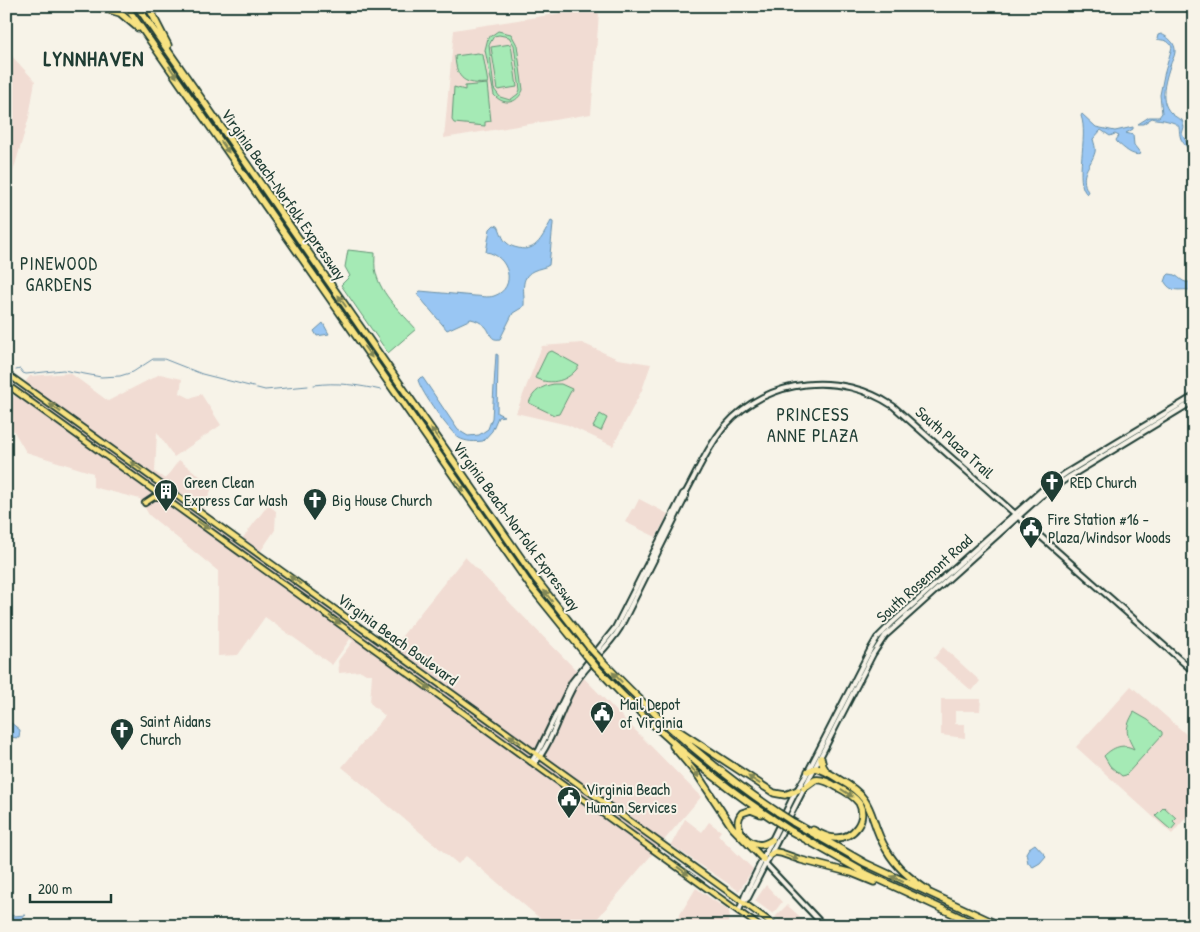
<svg xmlns="http://www.w3.org/2000/svg" width="1200" height="932" font-family="'Patrick Hand',sans-serif">
<style>
.built{fill:#f1dcd3}
.green{fill:#a5eab5;stroke:#629474;fill-rule:evenodd}
.water{fill:#99c6f3;stroke:#688fa7}
.lines{fill:none;stroke-linecap:round;stroke-linejoin:round}
.stream{stroke:#688fa7;stroke-width:1}
.secondary-casing{stroke:#1f3d34;stroke-width:8}
.primary-casing{stroke:#1f3d34;stroke-width:8}
.highway-casing{stroke:#1f3d34;stroke-width:9}
.secondary{stroke:#f7f3e8;stroke-width:4}
.primary{stroke:#f7e281;stroke-width:4.5}
.highway{stroke:#f7e281;stroke-width:5.5}
.highway-bridge-casing{stroke:#1f3d34;stroke-width:9;stroke-linecap:butt}
.highway-bridge{stroke:#f7e281;stroke-width:5.5}
.oneway{fill:#808757}
.labels{text-anchor:middle;dominant-baseline:central;stroke-width:4;stroke-linejoin:round;paint-order:stroke}
.street-label{font-size:16px;fill:#1f3d34;stroke:#f7f3e8}
.poi-label{font-size:16px;fill:#1f3d34;stroke:#f7f3e8;text-anchor:start}
.neighbourhood-label{font-size:18px;letter-spacing:1px;fill:#1f3d34;stroke:#f7f3e8}
.district-label{font-size:21px;font-weight:bold;letter-spacing:1px;fill:#1f3d34;stroke:#f7f3e8}
</style>
<rect width="100%" height="100%" fill="#f7f3e8"/>
<filter id="ink" filterUnits="userSpaceOnUse"><feTurbulence type="fractalNoise" baseFrequency=".02" numOctaves="2"/><feDisplacementMap in="SourceGraphic" scale="10" xChannelSelector="R" yChannelSelector="G"/><feConvolveMatrix kernelMatrix="1 2 1 2 8 2 1 2 1" color-interpolation-filters="sRGB"/></filter>
<g filter="url(#ink)">
<!-- built -->
<path class="built" d="M593,8L599,14L591,114L444,138L454,30Z
M6,50L35,81L29,117L6,196Z
M582,343L618,359L651,364L642,390L613,446L568,425L516,413L542,346Z
M70,373L108,401L160,374L182,379L180,393L190,398L201,394L221,425L174,457L157,432L155,472L165,479L179,460L213,486L203,509L242,539L268,505L276,511L275,530L260,552L390,651L465,557L701,797L591,926H549L466,856L458,864L342,767L385,716L370,703L372,674H366L361,671L339,673L338,661L353,641L350,639L332,665L265,617L238,655L218,656V571L149,515L140,499L93,487V473L26,452L6,418V406L30,376Z
M639,499L668,514L656,537L625,522L632,509H634Z
M943,647L980,681L972,691L934,658Z
M1131,686L1194,741V808L1172,834L1076,747Z
M941,699H981L980,711H955V724H965V738L941,735Z
M685,819L702,832L709,822L721,831L718,835L753,869L739,891L671,845Z
M766,885L782,902L773,914L755,901Z
M696,888L729,911L730,918L727,926H673Z
M787,905L806,922L809,926H785L775,917Z"/>
<!-- green -->
<path class="green" d="M498,31L511,34L517,45L523,90C517,104 504,106 494,95L485,50L488,38ZM499,35L509,37L514,45L520,90L518,94L510,100L500,97L494,89L489,45L494,36Z
M511,44L517,87L498,90L491,47Z
M478,53L483,55L488,83C466,85 456,80 455,56Z
M487,84L491,121L485,122V126L454,123L452,120L454,87L465,90V86Z
M348,250L375,253C375,260 374,267 376,273C381,295 402,313 416,329L388,353L341,285L350,276L345,267Z
M552,351L579,366C569,381 551,386 535,378L547,353Z
M554,384H561L572,389L559,414L554,415L529,403C533,391 542,386 554,384Z
M600,414L607,418L601,431L593,427Z
M1134,712L1148,720L1162,732V735L1126,775L1122,776L1110,766L1104,756C1113,747 1123,743 1134,749C1125,733 1125,728 1134,712Z
M1164,807L1176,818L1173,821L1176,824L1171,830L1155,816Z"/>
<!-- water -->
<path class="water" d="M1161,34C1168,37 1176,43 1175,52C1175,56 1171,62 1170,66C1163,87 1157,110 1182,120L1184,127L1182,134L1194,156C1190,150 1184,145 1181,139C1177,128 1184,125 1168,121C1162,119 1157,120 1152,118L1143,124H1138L1149,117H1159L1162,113L1160,95L1164,75L1172,47C1168,39 1164,41 1157,39L1158,35Z
M1082,114L1096,127L1115,131L1133,127V129L1126,133L1133,135L1134,145L1141,154C1132,157 1124,148 1117,142L1116,140L1119,136L1115,134L1110,136L1101,130L1093,139C1094,143 1096,148 1095,152C1091,167 1078,173 1088,192L1087,194C1073,182 1089,136 1081,116Z
M551,221L553,222V224L549,265C545,268 539,268 533,271C519,278 525,293 524,305L523,307L513,313L500,339C490,341 491,333 486,327C482,323 476,320 471,319L447,330L417,294L420,291C438,293 457,294 475,296C480,296 488,298 494,296C518,288 509,255 486,252L490,229L494,225L498,226C501,231 502,239 507,243C510,246 514,247 518,248C537,253 543,235 551,221Z
M1169,274C1181,274 1180,286 1194,281V291C1183,287 1172,295 1165,282L1167,276Z
M323,323L329,334L317,336L314,331Z
M496,354L498,355V361L497,413L504,416L498,417L492,431L483,441C475,442 466,442 459,438C449,431 421,392 418,380L421,377L423,378L458,430L468,436L479,435L488,429L492,418Z
M6,719L20,730L19,738L6,737Z
M1035,844L1046,856L1040,863L1033,867L1028,863L1026,853L1029,848Z
M6,911L13,916L26,915L16,922L17,926H6Z"/>
<g class="lines">
<!-- stream -->
<path class="stream" d="M16,370L20,369L23,373L26,374L63,370L101,377L120,376L133,372L153,359H164L202,374L265,390L308,386
M314,385C337,382 358,385 381,390"/>
<!-- secondary casing -->
<g class="secondary-casing">
<path id="secondary" d="M531,762L539,750L572,682L615,628L683,494L686,492C698,470 709,445 725,426C768,377 841,371 893,406L1194,672
M534,764C554,741 560,708 576,682C589,662 608,648 620,628L686,496V492
M765,863L824,926
M743,902L748,898L873,654L885,636L1041,496L1069,477L1194,401
M739,911L745,895L794,795L805,777L870,650L877,638L892,623L1042,490L1066,473L1194,396"/>
</g>
<!-- primary casing -->
<g class="primary-casing">
<path id="primary" d="M6,373L776,926
M6,384L759,926
M145,503L154,497H161"/>
</g>
<!-- highway casing -->
<g class="highway-casing">
<path id="highway" d="M95,6L120,13L138,28
M126,6L531,587L586,655
M137,6L535,578L590,648
M148,6L168,45
M602,661C656,718 714,770 779,813
M596,667C649,725 708,776 773,819
M673,727L774,793L785,795L798,790
M673,746L699,777L732,827L763,859
M821,758L823,766L826,771
M808,771L816,768C825,770 832,775 840,780C878,801 867,817 886,849C896,867 911,879 927,890
M804,788L815,780C823,779 830,783 837,787C845,791 854,796 859,803C868,820 853,839 835,838C827,838 820,834 813,830
M761,814L751,810L742,813C732,824 744,841 756,844C762,846 767,843 772,840
M793,822L865,863L1001,926
M791,831L865,873L979,926
M770,855L775,852L781,853L801,860L852,873L874,882"/>
</g>
<!-- secondary -->
<use href="#secondary" class="secondary"/>
<!-- primary -->
<use href="#primary" class="primary"/>
<!-- highway -->
<use href="#highway" class="highway"/>
<!-- highway-bridge casing -->
<g class="highway-bridge-casing">
<path id="highway-bridge" d="M590,648L602,661
M586,655L596,667
M779,813L793,822
M773,819L791,831"/>
</g>
<!-- highway-bridge -->
<use href="#highway-bridge" class="highway-bridge"/>
</g>
<!-- one-way arrows -->
<defs><path id="oneway-solid" d="M-6-.8H1V-3.2L6.5 0L1 3.2V.8H-6Z" transform="scale(1.25)"/></defs>
<g class="oneway">
<use href="#oneway-solid" transform="translate(173 72) rotate(55)"/>
<use href="#oneway-solid" transform="translate(225 147) rotate(55)"/>
<use href="#oneway-solid" transform="translate(342 301) rotate(-125)"/>
<use href="#oneway-solid" transform="translate(368 352) rotate(55)"/>
<use href="#oneway-solid" transform="translate(55 408) rotate(-144)"/>
<use href="#oneway-solid" transform="translate(435 434) rotate(-125)"/>
<use href="#oneway-solid" transform="translate(136 466) rotate(-144)"/>
<use href="#oneway-solid" transform="translate(460 486) rotate(55)"/>
<use href="#oneway-solid" transform="translate(203 525) rotate(36)"/>
<use href="#oneway-solid" transform="translate(295 580) rotate(-144)"/>
<use href="#oneway-solid" transform="translate(548 596) rotate(-127)"/>
<use href="#oneway-solid" transform="translate(335 620) rotate(36)"/>
<use href="#oneway-solid" transform="translate(617 677) rotate(-134)"/>
<use href="#oneway-solid" transform="translate(425 685) rotate(36)"/>
<use href="#oneway-solid" transform="translate(515 739) rotate(-144)"/>
<use href="#oneway-solid" transform="translate(695 772) rotate(52)"/>
<use href="#oneway-solid" transform="translate(754 780) rotate(-147)"/>
<use href="#oneway-solid" transform="translate(847 793) rotate(34)"/>
<use href="#oneway-solid" transform="translate(792 857) rotate(21)"/>
<use href="#oneway-solid" transform="translate(683 871) rotate(36)"/>
<use href="#oneway-solid" transform="translate(897 879) rotate(-155)"/>
</g>
</g>
<!-- icons -->
<defs>
<g id="church-pin" transform="scale(1.25)"><path d="M0 17L-7.5 6A9.5 9.5 0 1 1 7.5 6Z" fill="#1f3d34" stroke="#f7f3e8"/><path d="M-1.2-6h2.4v3.5h3.3v2.4h-3.3V6h-2.4V-.1h-3.3v-2.4h3.3Z" fill="#fff"/></g>
<g id="building-pin" transform="scale(1.25)"><path d="M0 17L-7.5 6A9.5 9.5 0 1 1 7.5 6Z" fill="#1f3d34" stroke="#f7f3e8"/><path d="M-4-6H4V6H1V3H-1V6H-4ZM-2.5-4.3h1.7v1.8h-1.7ZM.8-4.3h1.7v1.8H.8ZM-2.5-1h1.7V.8h-1.7ZM.8-1h1.7V.8H.8Z" fill="#fff"/></g>
<g id="civic-pin" transform="scale(1.25)"><path d="M0 17L-7.5 6A9.5 9.5 0 1 1 7.5 6Z" fill="#1f3d34" stroke="#f7f3e8"/><path d="M-.6-6.5H3V-4.5H.6V-3L4-1V1h2V6H-6V1h2V-1L-.6-3ZM-1.2 2.5V6h2.4V2.5Z" fill="#fff"/></g>
</defs>
<g fill-rule="evenodd">
<use href="#church-pin" x="1052" y="482"/>
<use href="#building-pin" x="166" y="491"/>
<use href="#church-pin" x="315" y="500"/>
<use href="#civic-pin" x="1031" y="528"/>
<use href="#civic-pin" x="602" y="713"/>
<use href="#church-pin" x="122" y="730"/>
<use href="#civic-pin" x="569" y="798"/>
</g>
<g class="labels">
<!-- street labels -->
<g class="street-label">
<text transform="translate(284 194) rotate(55)">Virginia Beach-Norfolk Expressway</text>
<text transform="translate(955 442) rotate(42)">South Plaza Trail</text>
<text transform="translate(517 526) rotate(54)">Virginia Beach-Norfolk Expressway</text>
<text transform="translate(924 578) rotate(-42)">South Rosemont Road</text>
<text transform="translate(398 639) rotate(36)">Virginia Beach Boulevard</text>
</g>
<!-- poi labels -->
<g class="poi-label">
<text x="184" y="482">Green Clean<tspan x="184" dy="18">Express Car Wash</tspan></text>
<text x="1070" y="482">RED Church</text>
<text x="332" y="500">Big House Church</text>
<text x="1048" y="519">Fire Station #16 -<tspan x="1048" dy="18">Plaza/Windsor Woods</tspan></text>
<text x="620" y="704">Mail Depot<tspan x="620" dy="18">of Virginia</tspan></text>
<text x="140" y="721">Saint Aidans<tspan x="140" dy="18">Church</tspan></text>
<text x="586" y="789">Virginia Beach<tspan x="586" dy="18">Human Services</tspan></text>
</g>
<!-- neighbourhood labels -->
<g class="neighbourhood-label">
<text x="59" y="263">PINEWOOD<tspan x="59" dy="21">GARDENS</tspan></text>
<text x="813" y="414">PRINCESS<tspan x="813" dy="21">ANNE PLAZA</tspan></text>
</g>
<!-- district labels -->
<g class="district-label">
<text x="94" y="58">LYNNHAVEN</text>
</g>
</g>
<!-- margin -->
<rect width="1200" height="932" fill="none" stroke="#f7f3e8" stroke-width="25"/>
<rect x="12" y="12" width="1175" height="907" fill="none" stroke="#1f3d34" stroke-width="2" filter="url(#ink)"/>
<!-- scale -->
<path d="M30 894v8h81v-8" fill="none" stroke="#1f3d34" stroke-width="2.5"/>
<text x="38" y="894" font-size="15" fill="#1f3d34" stroke="#f7f3e8" stroke-width="4" paint-order="stroke">200 m</text>
</svg>
